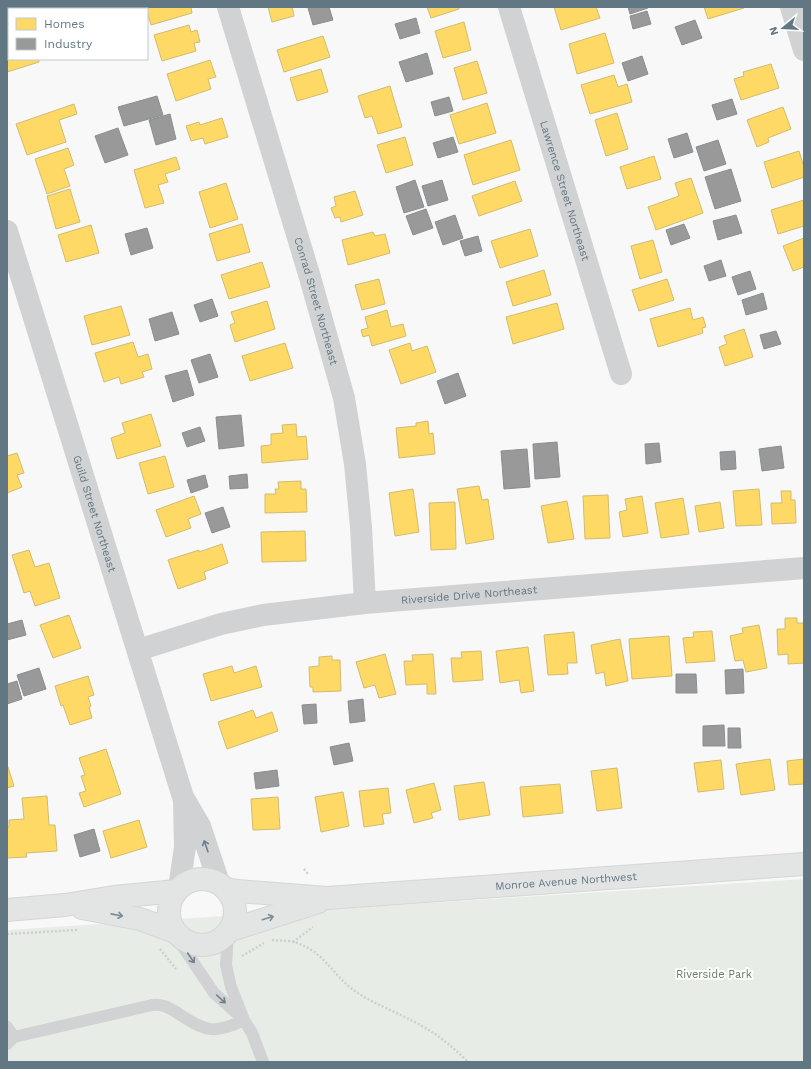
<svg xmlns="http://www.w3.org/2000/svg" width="811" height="1069" font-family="'Work Sans',sans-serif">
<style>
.green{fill:#e8ece6}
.homes{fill:#ffd966;stroke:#d0bc6f}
.industry{fill:#999;stroke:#888f93}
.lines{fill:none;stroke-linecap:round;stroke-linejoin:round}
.secondary-casing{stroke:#d5d6d7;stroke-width:24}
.path{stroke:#cecfd0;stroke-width:2.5;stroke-dasharray:2 2;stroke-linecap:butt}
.service{stroke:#d1d2d3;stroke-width:12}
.minor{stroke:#d1d2d3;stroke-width:22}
.secondary{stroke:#e3e4e4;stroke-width:22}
.oneway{stroke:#6d808c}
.oneway2{stroke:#7c8d97}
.labels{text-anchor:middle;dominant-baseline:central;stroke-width:4;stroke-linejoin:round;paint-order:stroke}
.street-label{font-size:11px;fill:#627784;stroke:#fff}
.park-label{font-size:11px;fill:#677b62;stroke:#fff}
</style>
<rect width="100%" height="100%" fill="#f8f8f8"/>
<!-- green -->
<path class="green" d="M804,879V1062H7V930Z"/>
<!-- homes -->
<path class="homes" d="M146,7H191L192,13L151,25Z
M268,7H292L294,16L272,22Z
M427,7H459V9L431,18Z
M554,7H596L600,18L561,30Z
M704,7H744V8L708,19Z
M464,22L471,50L443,58L435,31Z
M189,25L191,32L197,30L200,42L194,43L196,51L162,61L154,35Z
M605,33L614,63L577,74L569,44Z
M7,36H9V59H38L39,62L7,72Z
M323,36L330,57L284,72L277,50Z
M210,60L216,77L208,79L211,89L176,101L167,74Z
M477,61L487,93L463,100L454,68Z
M771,64L779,88L741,100L734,79L744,76L743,72Z
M321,69L328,92L297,101L290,78Z
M614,75L618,87L627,84L632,102L590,114L581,85Z
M390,86L402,127L378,134L372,116L365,118L358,96Z
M487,103L496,133L459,144L450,115Z
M74,104L77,114L59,120L66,142L27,155L16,124Z
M783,107L791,129L768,138L769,142L757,147L747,120Z
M617,113L628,149L606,156L595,120Z
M222,118L228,137L205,144L203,138L191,141L186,126L199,122L200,125Z
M405,137L413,165L386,173L377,145Z
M511,140L520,170L473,185L464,155Z
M68,148L74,165L64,169L70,186L47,194L35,159Z
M799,151L804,167V177L772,188L764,162Z
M654,156L661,179L627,189L620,167Z
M176,157L180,169L165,174L168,182L158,185L164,203L145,208L134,170Z
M691,178L703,213L656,230L648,207L679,196L675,183Z
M515,181L522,201L479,216L472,196Z
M226,183L238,219L210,228L199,192Z
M70,189L80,222L56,229L47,196Z
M355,191L363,215L341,222L340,217L335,218L331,208L336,206L334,197Z
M804,200V226L778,234L771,210Z
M242,224L250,252L217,261L209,234Z
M91,225L99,253L66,262L58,235Z
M530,229L538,256L500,268L491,241Z
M373,232L375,236L385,234L390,253L348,265L342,240Z
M804,238V267L793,271L783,246Z
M653,240L662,272L640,279L631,246Z
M262,262L270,287L229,299L221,275Z
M544,270L551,295L513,306L506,282Z
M379,279L385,304L362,310L355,285Z
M667,279L674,300L639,311L632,290Z
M267,301L275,329L235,342L230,325L235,323L231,312Z
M557,303L564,329L513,344L506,317Z
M121,306L130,335L92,345L84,316Z
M690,308L693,320L703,317L706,327L702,328L703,333L658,347L650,319Z
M387,310L391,327L403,324L406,336L372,346L369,335L363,337L361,330L368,328L365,317Z
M744,329L753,357L725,366L719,347L727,344L724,336Z
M133,342L138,357L148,354L152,369L142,372L144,377L121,384L119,377L104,382L95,353Z
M285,343L293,368L250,381L242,356Z
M410,343L412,351L427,346L436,372L401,384L389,350Z
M151,414L161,446L117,459L111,438L125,433L122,423Z
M428,421L429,434L433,433L435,454L399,458L396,428L416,426V423Z
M296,424L297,437L306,436L308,459L262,463L261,446L271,445V434L283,433L282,425Z
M17,453L24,473L17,475L22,487L7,493V456Z
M165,456L174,487L148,494L139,463Z
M301,481V489H306L307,512L265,513V494H276L275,489H279L278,482Z
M479,486L482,500L488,499L494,539L466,544L457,489Z
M413,489L419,532L395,536L389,493Z
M759,489L762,525L736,526L733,491Z
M781,491H791V500H795L796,523L772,524L771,503H782Z
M608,495L610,538L585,539L583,496Z
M194,496L201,514L188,519L191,528L166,537L156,510Z
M642,496L648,533L623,537L619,512L627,510L625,499Z
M683,498L689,534L661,538L655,503Z
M567,501L574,539L548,543L541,506Z
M455,502L456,549L431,550L429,503Z
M720,502L724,528L699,532L695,506Z
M305,531L306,561L262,562L261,532Z
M222,544L228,563L204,572L206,579L178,589L168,560L199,550V552Z
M29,550L35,567L49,563L60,598L35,606L30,591L24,593L12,555Z
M69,615L81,648L53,658L40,625Z
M785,618H797V623H804V663L788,664V654L778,655L777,629H785Z
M759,625L767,668L746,672L743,660L735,661L730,636L743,633L742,628Z
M712,631L715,661L686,663L683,638L694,637L693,632Z
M574,632L577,663H567L568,674L548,675L544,635Z
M669,636L672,676L632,679L629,639Z
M620,639L628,681L606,686L604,672L596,674L591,645Z
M528,647L534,691L521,693L519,680L500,683L496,651Z
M481,651L483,680L453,682L451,658H462L461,652Z
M385,654L396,694L379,698L375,685L364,688L356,662Z
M433,654L436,694H427V684L406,685L404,661H413L412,655Z
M332,656V660H340L341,691L313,692V687H310L309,667L319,666V657Z
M232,666L234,673L256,666L262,687L211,701L203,674Z
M88,676L94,695L88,697L91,706L89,707L92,718L70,725L63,705L61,706L55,686Z
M253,710L256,718L272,712L278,731L227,749L218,722Z
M106,749L121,794L84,807L79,793L86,791L81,776L85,775L79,758Z
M770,759L775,790L741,795L736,764Z
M804,759V784L789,785L787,761Z
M721,760L724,789L698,792L694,763Z
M7,764L14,786L7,788Z
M617,768L622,808L597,811L591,771Z
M484,782L490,815L459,820L454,786Z
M434,783L441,810L431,813L433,818L414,823L406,790Z
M560,784L563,813L523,817L520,787Z
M388,788L391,813L382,814L384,824L364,827L359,791Z
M343,792L349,826L321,832L315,797Z
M47,796L49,825H55L57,851L26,853L27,857L7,858V827H9V820L24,819L22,798Z
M278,797L280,829L253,830L251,799Z
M139,820L147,847L111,858L103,831Z"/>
<!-- industry -->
<path class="industry" d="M312,7H329L333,20L313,25L308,8Z
M628,7H648V8L630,14Z
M647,11L651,24L633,29L630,16Z
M416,18L420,33L400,39L395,24Z
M695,20L702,38L682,45L675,27Z
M427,53L433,74L406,82L399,62Z
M642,56L648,74L628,81L622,63Z
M157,96L163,115L124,126L118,107Z
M449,97L453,111L435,116L431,102Z
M732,99L737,114L717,120L712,105Z
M170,114L176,139L156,145L149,120Z
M118,128L128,155L105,163L95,136Z
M687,133L693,152L674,158L668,139Z
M453,137L458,152L438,158L433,143Z
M718,140L726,164L704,171L696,147Z
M731,169L741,201L715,209L705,177Z
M415,180L424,207L404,213L396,187Z
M442,180L448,200L428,206L422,186Z
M426,209L433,228L413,235L406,216Z
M455,215L463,238L443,245L435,222Z
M736,215L742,233L718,240L713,221Z
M684,224L690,238L671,245L666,230Z
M147,228L153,248L131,255L125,234Z
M478,236L482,251L465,256L460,241Z
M721,260L726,276L709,281L704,266Z
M750,271L756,289L738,295L732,277Z
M763,293L767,309L746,315L742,300Z
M212,299L218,316L200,322L194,305Z
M172,312L179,334L155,341L149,319Z
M776,331L781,344L764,349L760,335Z
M210,354L218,377L199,383L191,360Z
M187,370L194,395L173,402L165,376Z
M458,373L466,396L445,404L437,381Z
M241,415L244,446L219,449L216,417Z
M200,427L205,441L187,447L182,433Z
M557,442L560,477L535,479L533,444Z
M659,443L661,462L646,464L645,444Z
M781,446L784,468L762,471L759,449Z
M527,449L530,487L504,489L501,451Z
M735,451L736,469L721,470L720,452Z
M247,474L248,488L230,489L229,476Z
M205,475L208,487L191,493L187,480Z
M223,507L230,527L212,533L205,513Z
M22,620L26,635L7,640V624Z
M39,668L46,689L24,696L17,675Z
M743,669L744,693L726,694L725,670Z
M676,674H696L697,693H676Z
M17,681L22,699L7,704V684Z
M363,699L365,721L350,723L348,701Z
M316,704L317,723L304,724L302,705Z
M724,725L725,746H703V726Z
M728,728H740L741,748H728Z
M349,743L353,761L334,765L330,747Z
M277,770L279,786L256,789L254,773Z
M94,829L100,851L80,857L74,835Z"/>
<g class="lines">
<!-- secondary casing -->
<g class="secondary-casing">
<g id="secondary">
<circle cx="202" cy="912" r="33"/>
<path id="s5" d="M226,889L238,891L327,898L804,864"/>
<path d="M82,908L140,919L175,932"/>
<path d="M7,910L65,905L114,897L176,891"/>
<path d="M231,930L318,902"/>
</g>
</g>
<!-- path -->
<path class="path" d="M304,869L308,874
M7,934L77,930
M272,940C282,941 293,940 302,945C324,954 334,975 352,989C374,1005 400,1013 422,1026C440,1036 454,1048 468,1062
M293,942L313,927
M160,949L176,969
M242,956L264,943"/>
<!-- service -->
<path class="service" d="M228,934L226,965L231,987L244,1020L252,1033L263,1062
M182,939L183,947L214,993L242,1018
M7,1027L14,1037L7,1044
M14,1037L152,1005C162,1004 168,1007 176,1012C204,1030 212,1036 244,1020"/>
<!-- minor -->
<g class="minor">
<path id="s1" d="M228,7L309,274L344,398L355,464L361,527L365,603"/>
<path id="s2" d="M509,7L621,374"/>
<path d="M791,7L804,50"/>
<path id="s3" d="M7,231L183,797L200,826L219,883"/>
<path id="s4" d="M138,650L221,624L263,615L365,603L804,568"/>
<path d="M179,888L185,847L184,802"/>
</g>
<!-- secondary -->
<use href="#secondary" class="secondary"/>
</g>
<!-- one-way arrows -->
<defs><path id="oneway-shaft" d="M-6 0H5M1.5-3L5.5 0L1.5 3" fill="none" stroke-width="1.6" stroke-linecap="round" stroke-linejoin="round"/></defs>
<g class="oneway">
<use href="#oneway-shaft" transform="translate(206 846) rotate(-109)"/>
<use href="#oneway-shaft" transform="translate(191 958) rotate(56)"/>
<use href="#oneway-shaft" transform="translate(221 999) rotate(42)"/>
</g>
<g class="oneway2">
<use href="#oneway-shaft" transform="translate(117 915) rotate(11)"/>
<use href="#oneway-shaft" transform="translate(268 918) rotate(-17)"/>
</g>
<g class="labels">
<!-- street labels -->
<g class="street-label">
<text stroke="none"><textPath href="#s2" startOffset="192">Lawrence Street Northeast</textPath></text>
<text stroke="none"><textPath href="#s1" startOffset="307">Conrad Street Northeast</textPath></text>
<text stroke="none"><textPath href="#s3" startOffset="296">Guild Street Northeast</textPath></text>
<text stroke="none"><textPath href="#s4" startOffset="337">Riverside Drive Northeast</textPath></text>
<text stroke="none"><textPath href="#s5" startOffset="341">Monroe Avenue Northwest</textPath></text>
</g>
<!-- park labels -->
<g class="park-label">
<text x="714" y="974">Riverside Park</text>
</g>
</g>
<!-- border -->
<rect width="811" height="1069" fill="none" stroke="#627784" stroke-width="16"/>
<!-- legend -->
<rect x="8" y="8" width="140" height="52" fill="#ffffff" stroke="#c0c9ce"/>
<rect x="16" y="18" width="20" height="12" fill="#ffd966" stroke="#c0c9ce"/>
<text x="44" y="28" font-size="12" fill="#627784">Homes</text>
<rect x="16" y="38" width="20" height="12" fill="#999999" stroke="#c0c9ce"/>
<text x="44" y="48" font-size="12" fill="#627784">Industry</text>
<!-- north arrow -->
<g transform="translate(783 28) rotate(252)" stroke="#ffffff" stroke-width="3" paint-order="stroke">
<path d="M0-3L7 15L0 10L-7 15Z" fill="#627784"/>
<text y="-6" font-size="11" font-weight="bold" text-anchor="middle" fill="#627784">N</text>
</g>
</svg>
